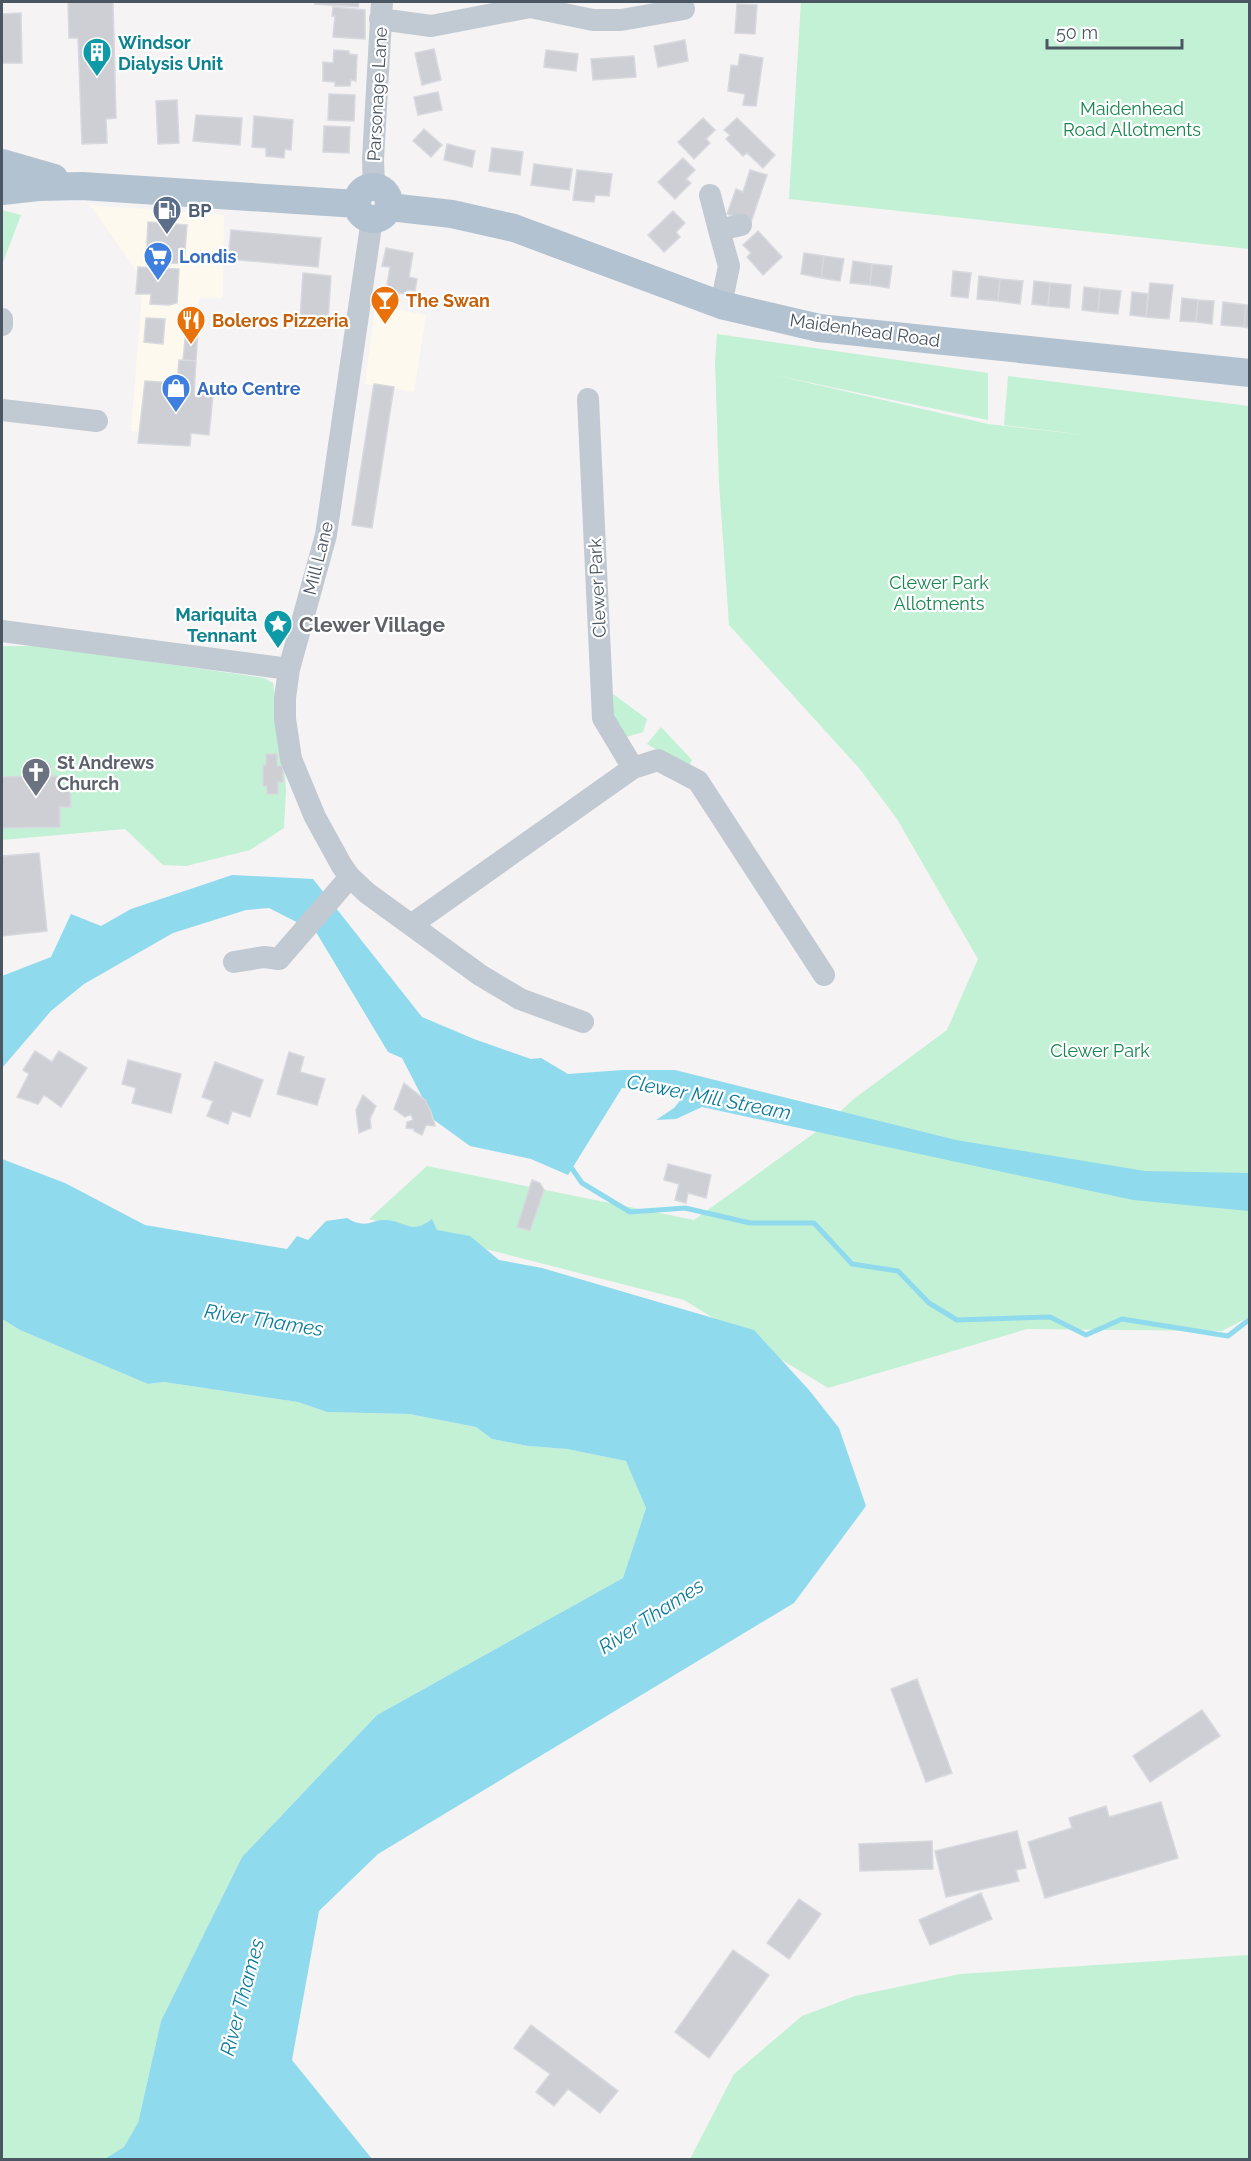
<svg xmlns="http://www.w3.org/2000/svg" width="1251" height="2161" font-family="Raleway,sans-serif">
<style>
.commercial{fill:#fdf9ef}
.green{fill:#c3f1d5}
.water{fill:#90daee}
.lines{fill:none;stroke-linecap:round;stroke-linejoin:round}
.stream{stroke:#90daee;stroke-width:5}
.building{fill:#cdcfd5;stroke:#d7d9de;stroke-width:1.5}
.minor{stroke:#c1cad2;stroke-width:22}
.major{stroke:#b3c2d1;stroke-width:28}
.labels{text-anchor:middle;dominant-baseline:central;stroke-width:4.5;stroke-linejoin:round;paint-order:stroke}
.culture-label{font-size:18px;font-weight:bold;fill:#0d838f;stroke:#fff;text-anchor:start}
.street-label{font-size:18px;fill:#4a5661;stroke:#fff}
.park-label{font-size:18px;fill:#17864f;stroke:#fff}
.service-label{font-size:18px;font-weight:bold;fill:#4e5e75;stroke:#fff;text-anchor:start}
.shop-label{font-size:18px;font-weight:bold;fill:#366cbe;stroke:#fff;text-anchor:start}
.food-label{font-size:18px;font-weight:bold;fill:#c56008;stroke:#fff;text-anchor:start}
.worship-label{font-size:18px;font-weight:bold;fill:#5b616d;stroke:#fff;text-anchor:start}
.water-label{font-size:20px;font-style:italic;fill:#0c7c9b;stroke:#fff}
.quarter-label{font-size:21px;font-weight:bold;fill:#5f6368;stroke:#fff}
</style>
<rect width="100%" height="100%" fill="#f5f3f3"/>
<!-- commercial -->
<path class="commercial" d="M90,205L224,215L223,298H199L194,394L213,395L210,435L192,433L190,447L139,443V432L131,431L143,280Z
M375,305L426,315L414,392L365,384Z"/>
<!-- green -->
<path class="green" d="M801,2H1249V249L789,199Z
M2,210L21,215L2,265Z
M717,334L988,373V420L774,375L988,424L1095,436L1004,425L1008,376L1249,406V1317L1222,1331L1027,1329L828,1388L684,1300L369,1219L427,1166L694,1220L824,1126L855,1098L947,1030L978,959L897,819L859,768L729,625L719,483L715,362Z
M2,646H42L264,678L273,683L284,760L286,791L284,828L250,850L186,866L163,865L125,829L2,840Z
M609,691L647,719L643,732L623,738L611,719Z
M661,727L692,760L688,768L647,744Z
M2,1319L20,1330L148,1384L164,1382L298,1402L327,1412L409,1414L476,1427L492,1439L528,1446L567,1449L627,1461L646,1508L623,1578L377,1715L242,1857L161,2021L138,2123L164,2159H2Z
M1249,1955V2159H690L734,2074L802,2016L855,1996L960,1974Z"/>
<!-- water -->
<path class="water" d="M232,875L313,879L422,1017L474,1039L531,1059L541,1058L568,1074L622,1070H675L956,1140L1145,1171L1249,1173V1211L1133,1200L702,1107L676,1119L656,1120L674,1108L683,1097L650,1089L622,1088L568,1175L531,1159L470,1146L434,1120L402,1058L388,1052L316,932L269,908L246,910L173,933L84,984L51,1011L2,1068V976L51,957L71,914L101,926L131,909Z
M2,1159L65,1183L145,1225L287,1249L297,1236L308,1240L326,1221L347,1218C367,1230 371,1219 387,1220C407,1222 411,1235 432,1219L437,1230L470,1236L499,1260L542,1268L754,1330L809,1390L839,1428L866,1506L794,1603L378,1854L319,1911L292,2060L372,2159H105L124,2147L138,2123L161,2021L242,1857L377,1715L623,1578L646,1508L626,1461L567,1449L528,1446L492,1439L476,1427L409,1414L327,1412L298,1402L164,1382L148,1384L20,1330L2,1319Z"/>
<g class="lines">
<!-- stream -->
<path class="stream" d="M568,1163L582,1183L630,1212L685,1208L750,1223H814L852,1264L898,1271L929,1303L957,1320L1050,1317L1086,1335L1122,1319L1228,1336L1250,1319"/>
</g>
<!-- building -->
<path class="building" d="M68,2H113L116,118L106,119L107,143L82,144L78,38H69Z
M315,2H359L358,7L315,4Z
M737,4L757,5L755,34L735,33Z
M333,7L365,10V39L333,37L335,16H332Z
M21,13L22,63H2V14Z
M685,40L688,61L658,67L654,46Z
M434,49L441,80L422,85L415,53Z
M334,50L349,51V54L357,55L356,81L351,80L350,86H335V82L323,81V62L333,63Z
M546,50L578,54L576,71L544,67Z
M740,54L763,58L756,106L743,105L745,94L728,91L731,65L738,66Z
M634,56L636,77L593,80L591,59Z
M438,92L442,110L418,115L414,97Z
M329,94L355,95L354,121L328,120Z
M177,100L179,143L158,144L156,101Z
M196,115L242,118L240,145L193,141Z
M254,116L293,120L291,150L285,149L284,158L266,156V148L252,147Z
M703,118L715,130L706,139L710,143L694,159L678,142Z
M737,118L775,155L763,168L747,153L743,156L726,139L730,135L724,130Z
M324,126L350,127L349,153L323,152Z
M424,129L442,145L431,157L413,141Z
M447,144L475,151L472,167L444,160Z
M492,148L523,152L520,175L489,171Z
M683,158L695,170L686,179L691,183L675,199L658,182Z
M534,164L572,169L569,190L531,185Z
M577,170L612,174L609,196L595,195L594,202L573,200Z
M750,170L767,175L751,222L727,214L736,189L743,192Z
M673,211L685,223L676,232L680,237L664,252L648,235Z
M148,222L187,225L184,264L146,261Z
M231,230L321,238L318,267L228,259Z
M758,231L782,257L763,275L747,257L751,253L743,245Z
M386,248L413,253L409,277L417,279L415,291L407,290L406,294L399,293L397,307L377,304L380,290L386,291L390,267L382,266Z
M804,253L824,256L821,278L801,274Z
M824,256L844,259L840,281L821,278Z
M853,261L872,264L870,285L850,283Z
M872,264L892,266L889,288L870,285Z
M138,267L179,269L177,303L169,305L150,304L151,294H136Z
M953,271L971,273L968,298L951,296Z
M303,273L331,276L328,321L300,319Z
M979,276L1000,279L998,301L977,299Z
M1000,279L1023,281L1020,304L998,301Z
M1034,281L1050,283L1048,306L1032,304Z
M1050,283L1071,285L1069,308L1048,306Z
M1150,283L1173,285L1169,319L1146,317Z
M1084,287L1100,289L1098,312L1082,310Z
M1100,289L1121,291L1118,314L1098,312Z
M1132,292L1148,294L1146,317L1130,315Z
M1182,298L1198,300L1196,322L1180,321Z
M1198,300L1214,301L1212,324L1196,322Z
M1223,302L1246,305L1244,327L1221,325Z
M1246,305H1250V328L1244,327Z
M146,318L165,319L163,344L144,342Z
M186,329L198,330L196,361L183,360Z
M179,360L196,361L194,394L213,395L209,435L191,433L190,446L138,443L145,381L177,383Z
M374,384L394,387L372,528L352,525Z
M266,754H277V766H283V782H278V794H267V786H263V765H266Z
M39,764H50L51,776H57V789H70L71,807H60V827L2,828V777L40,776Z
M39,853L47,931L2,936V856Z
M35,1051L52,1062L59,1051L87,1068L61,1107L44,1095L38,1104L17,1097L29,1074L23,1070Z
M289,1052L304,1057L300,1072L325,1079L317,1105L277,1094Z
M128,1060L181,1074L171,1113L132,1103L136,1088L122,1084Z
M215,1062L263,1080L250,1117L232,1111L228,1124L207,1116L213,1101L202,1097Z
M404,1083L425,1100L431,1112L435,1126L426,1125L422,1135L414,1131V1129L406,1128L407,1122L413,1120L411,1114L405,1117L394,1109Z
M363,1095L376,1106L370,1119L371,1128L359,1133L356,1110Z
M668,1164L711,1175L706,1198L688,1193L686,1203L675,1200L679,1184L664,1180Z
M532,1180L540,1183L544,1190L530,1231L517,1227Z
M917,1679L952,1773L926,1782L891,1689Z
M1202,1710L1220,1736L1150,1782L1133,1756Z
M1161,1802L1178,1858L1045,1898L1028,1842L1072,1828L1069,1818L1106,1806L1109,1817Z
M1017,1831L1026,1868L1016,1870L1019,1881L946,1897L935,1851Z
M932,1841L933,1869L860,1871L859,1844Z
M981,1893L992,1919L930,1945L919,1920Z
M799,1899L821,1914L789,1959L767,1943Z
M733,1950L769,1975L709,2058L675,2032Z
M531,2025L618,2091L600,2113L568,2089L554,2106L536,2092L550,2074L514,2048Z"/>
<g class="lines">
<!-- minor -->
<path class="minor" d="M380,19L431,26L530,7L593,20H621L684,9
M374,187L373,159L382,2
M710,195L719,230L741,225
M372,219L326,535L289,669L285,698V719L291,759L315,817L342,866L350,877L367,893L480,975L520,999L583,1022
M719,230L729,266L721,305
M2,325V319
M588,399L603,718L633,768L658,760L698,781L824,975
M2,410L97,421
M2,631L289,669
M411,925L633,768
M234,962L264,957L279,959L350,877"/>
<!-- major -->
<path class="major" d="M2,163L54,178
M357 203a16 16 0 1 1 32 0a16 16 0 1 1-32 0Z
M2,191L38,187L82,186L357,204
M389,207L452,214L514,228L721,305L819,328L1250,373"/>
</g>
<!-- icons -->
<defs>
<g id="building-pin" transform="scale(1.5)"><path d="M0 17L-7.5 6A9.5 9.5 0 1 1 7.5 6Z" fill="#0f9aa8" stroke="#fff"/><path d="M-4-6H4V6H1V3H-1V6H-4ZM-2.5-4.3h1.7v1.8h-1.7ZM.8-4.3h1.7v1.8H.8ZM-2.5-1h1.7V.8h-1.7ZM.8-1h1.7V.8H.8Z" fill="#fff"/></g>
<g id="fuel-pin" transform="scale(1.5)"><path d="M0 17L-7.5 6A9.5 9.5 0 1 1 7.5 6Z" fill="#5c6f8a" stroke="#fff"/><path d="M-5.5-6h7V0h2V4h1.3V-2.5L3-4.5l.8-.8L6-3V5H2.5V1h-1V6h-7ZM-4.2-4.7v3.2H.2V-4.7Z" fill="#fff"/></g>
<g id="supermarket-pin" transform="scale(1.5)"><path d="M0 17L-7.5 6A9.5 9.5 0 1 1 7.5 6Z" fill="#3f7fe0" stroke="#fff"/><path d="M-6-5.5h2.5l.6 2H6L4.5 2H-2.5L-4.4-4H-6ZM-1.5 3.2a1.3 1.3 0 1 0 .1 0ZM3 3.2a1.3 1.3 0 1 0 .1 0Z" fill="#fff"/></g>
<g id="bar-pin" transform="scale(1.5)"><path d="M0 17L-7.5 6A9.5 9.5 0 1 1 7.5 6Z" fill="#e8710a" stroke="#fff"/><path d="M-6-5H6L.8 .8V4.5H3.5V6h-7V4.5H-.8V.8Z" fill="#fff"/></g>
<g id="restaurant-pin" transform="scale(1.5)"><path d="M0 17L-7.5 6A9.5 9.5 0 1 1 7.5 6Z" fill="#e8710a" stroke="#fff"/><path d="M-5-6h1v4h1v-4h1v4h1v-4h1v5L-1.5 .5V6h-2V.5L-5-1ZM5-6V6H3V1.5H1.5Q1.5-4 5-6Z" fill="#fff"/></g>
<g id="shop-pin" transform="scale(1.5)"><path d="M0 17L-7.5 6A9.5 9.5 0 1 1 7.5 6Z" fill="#3f7fe0" stroke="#fff"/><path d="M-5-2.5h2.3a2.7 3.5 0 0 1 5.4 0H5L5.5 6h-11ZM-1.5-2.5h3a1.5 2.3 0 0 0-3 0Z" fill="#fff"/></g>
<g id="sight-pin" transform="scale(1.5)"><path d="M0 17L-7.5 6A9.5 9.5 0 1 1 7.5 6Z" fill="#0f9aa8" stroke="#fff"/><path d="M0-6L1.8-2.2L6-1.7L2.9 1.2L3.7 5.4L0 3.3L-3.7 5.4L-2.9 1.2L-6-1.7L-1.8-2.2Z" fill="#fff"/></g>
<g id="church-pin" transform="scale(1.5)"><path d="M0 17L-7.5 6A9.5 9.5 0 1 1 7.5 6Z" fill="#6b7280" stroke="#fff"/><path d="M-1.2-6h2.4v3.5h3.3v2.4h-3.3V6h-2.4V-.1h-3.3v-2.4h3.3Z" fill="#fff"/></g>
</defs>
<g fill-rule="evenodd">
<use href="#building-pin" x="97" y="52"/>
<use href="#fuel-pin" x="167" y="210"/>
<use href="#supermarket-pin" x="158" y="256"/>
<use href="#bar-pin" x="385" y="300"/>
<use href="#restaurant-pin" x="191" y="320"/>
<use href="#shop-pin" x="176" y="388"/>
<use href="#sight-pin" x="278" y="624"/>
<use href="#church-pin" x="36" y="772"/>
</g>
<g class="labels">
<!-- culture labels -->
<g class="culture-label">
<text x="118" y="42">Windsor<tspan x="118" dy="21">Dialysis Unit</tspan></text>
<text x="257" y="614" text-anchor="end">Mariquita<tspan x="257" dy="21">Tennant</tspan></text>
</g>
<!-- street labels -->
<g class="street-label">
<text transform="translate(377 94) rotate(-87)">Parsonage Lane</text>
<text transform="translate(865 330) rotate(8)">Maidenhead Road</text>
<text transform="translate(318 558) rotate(-76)">Mill Lane</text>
<text transform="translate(597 588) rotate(-93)">Clewer Park</text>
</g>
<!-- park labels -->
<g class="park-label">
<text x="1132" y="108">Maidenhead<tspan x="1132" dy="21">Road Allotments</tspan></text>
<text x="939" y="582">Clewer Park<tspan x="939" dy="21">Allotments</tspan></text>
<text x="1100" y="1050">Clewer Park</text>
</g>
<!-- service labels -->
<g class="service-label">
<text x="188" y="210">BP</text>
</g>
<!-- shop labels -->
<g class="shop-label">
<text x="179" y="256">Londis</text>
<text x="197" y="388">Auto Centre</text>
</g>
<!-- food labels -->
<g class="food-label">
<text x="406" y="300">The Swan</text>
<text x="212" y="320">Boleros Pizzeria</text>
</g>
<!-- worship labels -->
<g class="worship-label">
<text x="57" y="762">St Andrews<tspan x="57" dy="21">Church</tspan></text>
</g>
<!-- water labels -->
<g class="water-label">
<text transform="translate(709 1097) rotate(11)">Clewer Mill Stream</text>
<text transform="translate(264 1320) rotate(9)">River Thames</text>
<text transform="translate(651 1616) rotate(-33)">River Thames</text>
<text transform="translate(242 1997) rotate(-75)">River Thames</text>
</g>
<!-- quarter labels -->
<g class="quarter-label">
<text x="372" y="624">Clewer Village</text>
</g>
</g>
<!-- border -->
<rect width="1251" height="2161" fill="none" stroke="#4a5661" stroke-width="6"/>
<!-- scale -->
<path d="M1047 39v9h135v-9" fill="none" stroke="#4a5661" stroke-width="3"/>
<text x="1056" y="39" font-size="18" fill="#4a5661" stroke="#ffffff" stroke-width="4.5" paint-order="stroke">50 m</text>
</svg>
